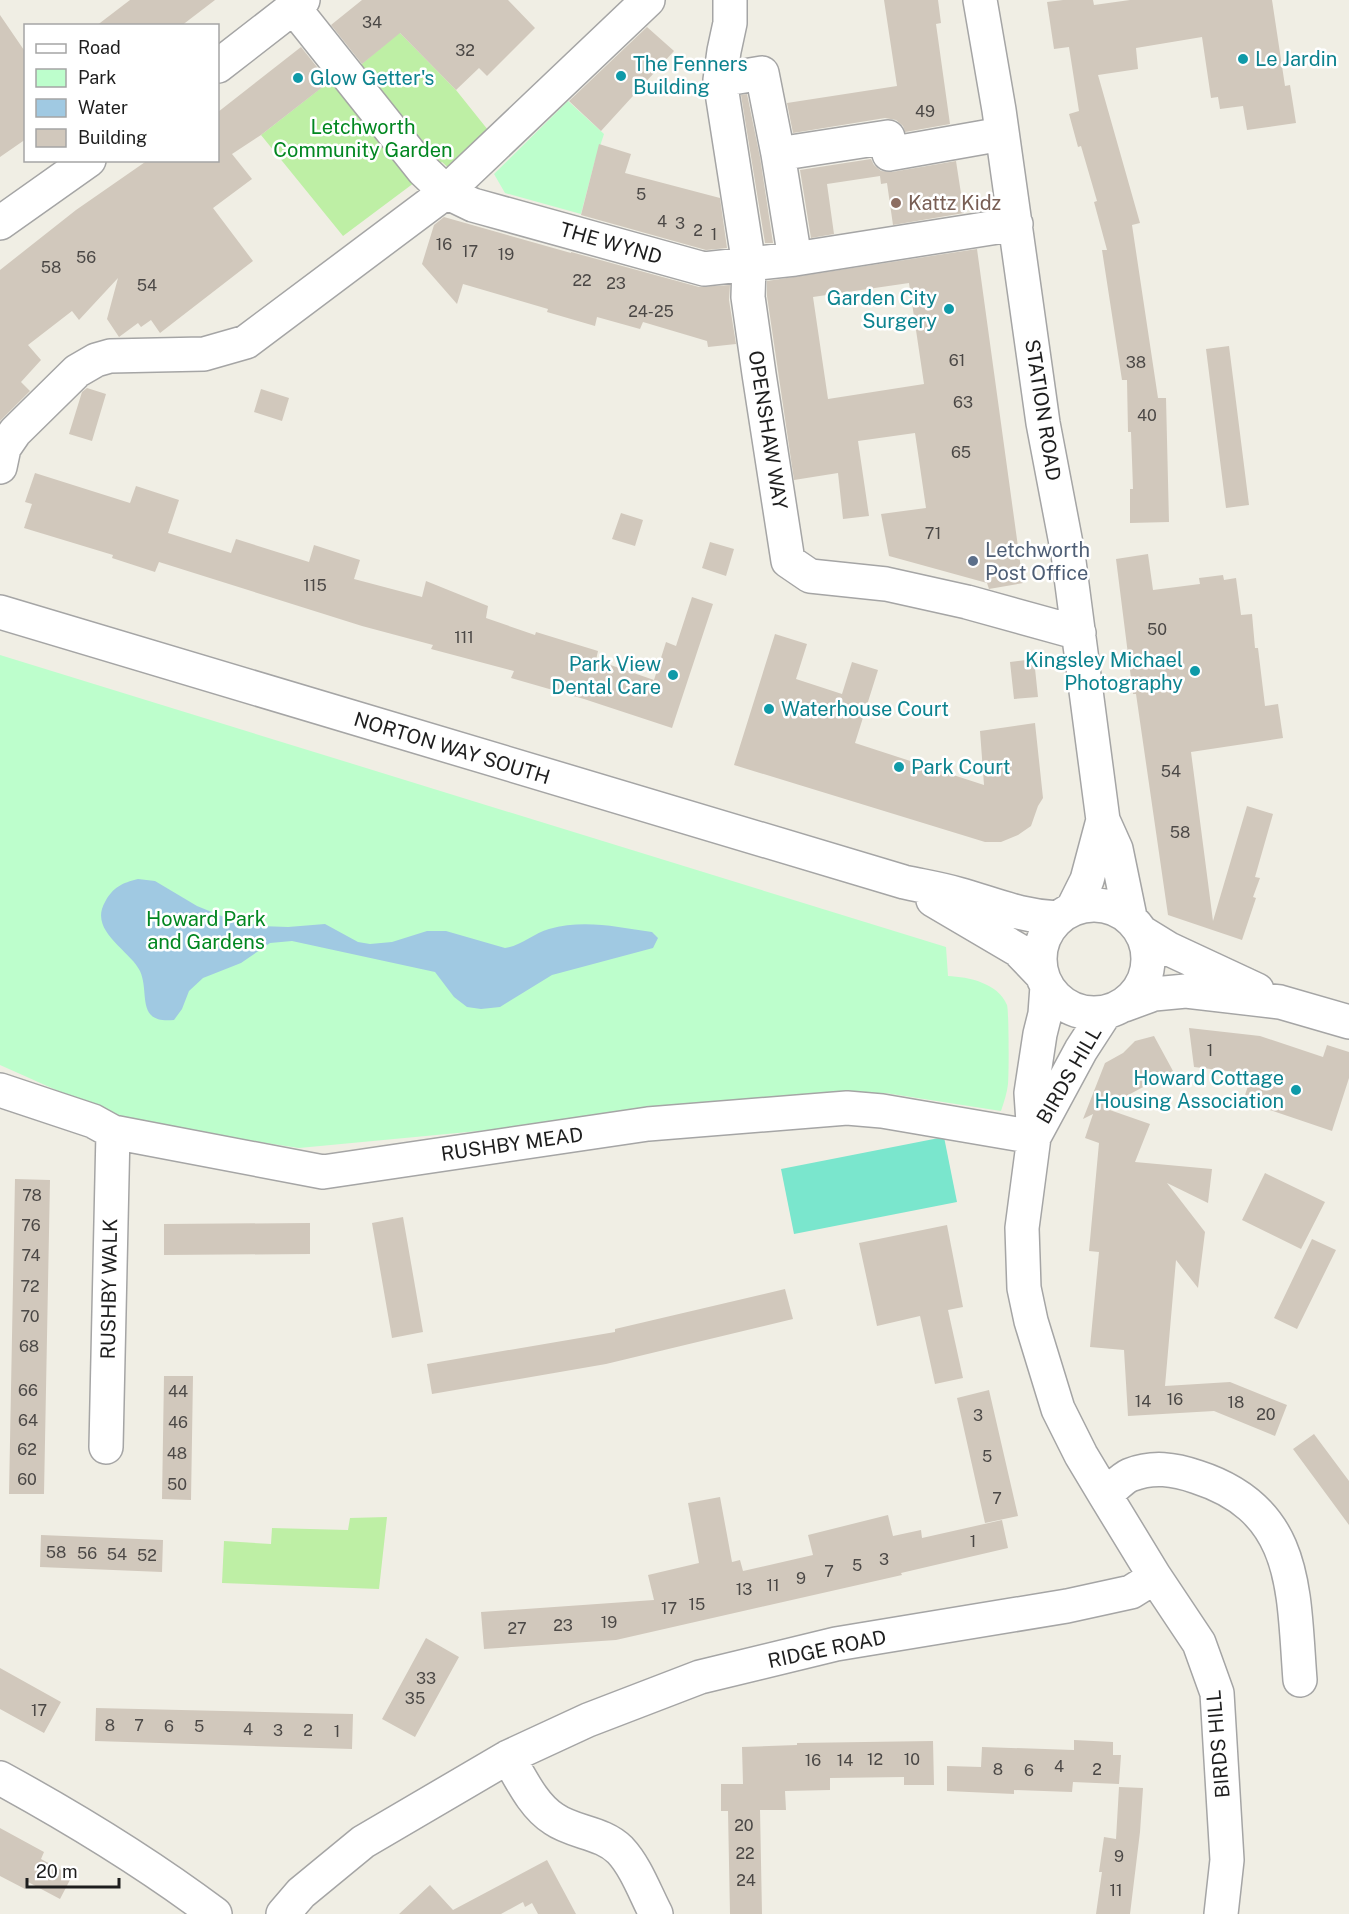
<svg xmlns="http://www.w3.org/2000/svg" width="1349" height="1914" font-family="'Public Sans',sans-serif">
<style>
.grass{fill:#beefa5}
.park{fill:#bdfecc}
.pitch{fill:#7ae6cd}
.water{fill:#a0c9e2}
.building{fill:#d1c8bc;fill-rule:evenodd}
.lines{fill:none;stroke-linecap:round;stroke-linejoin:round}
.minor-casing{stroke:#a5a5a5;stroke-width:36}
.minor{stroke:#fff;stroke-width:33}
.culture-dot{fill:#0f9aa8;stroke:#fff;stroke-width:2}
.education-dot{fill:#8d6e63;stroke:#fff;stroke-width:2}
.service-dot{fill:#5c6f8a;stroke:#fff;stroke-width:2}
.labels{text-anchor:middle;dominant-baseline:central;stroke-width:5;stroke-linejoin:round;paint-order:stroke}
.number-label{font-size:16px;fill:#4b4846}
.culture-label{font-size:20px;fill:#0d838f;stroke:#fff;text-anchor:start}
.park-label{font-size:20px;fill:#028721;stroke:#fff}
.education-label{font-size:20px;fill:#785e54;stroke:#fff;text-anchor:start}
.street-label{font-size:20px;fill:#1e1e1e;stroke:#fff}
.service-label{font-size:20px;fill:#4e5e75;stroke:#fff;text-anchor:start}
</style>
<rect width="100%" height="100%" fill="#f0eee4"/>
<!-- grass -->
<path class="grass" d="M399,32L456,90L492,135L453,172L442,162L343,236L261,135L335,77L356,69Z
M387,1517L379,1589L222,1583L224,1541L271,1544L272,1528L348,1530L350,1518Z"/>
<!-- park -->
<path class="park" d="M568,101L604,134L594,164L581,214L505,193L494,174Z
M0,655L946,947L948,976C969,977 998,983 1007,1005C1009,1011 1009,1075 1008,1084C1007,1093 1004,1102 1001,1111L885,1093L740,1103L489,1130L299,1148L130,1123L0,1065Z"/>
<!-- pitch -->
<path class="pitch" d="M944,1137L957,1202L794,1234L781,1169Z"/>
<!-- water -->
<path class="water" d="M138,879L155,881L197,906L224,917L260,926L288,927L325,924L358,942L370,944L392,942L427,931H446L505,948C521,946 534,933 549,929C584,919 617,927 652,932L658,938L653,948L552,975L500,1007L481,1009L467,1007L454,997L435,972L292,941L270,943L241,963L203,978L189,991L182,1009L174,1020C135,1024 150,993 140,971C131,951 88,931 105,902C113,887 122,883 138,879Z"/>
<!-- building -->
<path class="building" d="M130,0H215L181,26H96Z
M362,0H508L535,28L487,76L479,68L456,90L400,33L362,64L331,25Z
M884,0H938L941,23L936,24L950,124L905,132L903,126L896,120L885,118L793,133L787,103L897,86Z
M1063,0H1093L1094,5L1130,0H1272L1285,86L1290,85L1296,123L1247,130L1243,106L1220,109L1218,97L1211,98L1202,37L1136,48L1138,69L1098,75L1140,223L1132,225L1158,398H1166L1169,522L1130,523V489H1133L1132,460L1131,432H1128L1127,380H1122L1102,250H1107L1094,202L1097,201L1081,146L1078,147L1069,114L1079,111L1069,47L1054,49L1047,2Z
M0,15L26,53V139L0,157Z
M647,27L674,51L601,131L569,101Z
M301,47L329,82L261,135L232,154L252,179L213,208L253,261L160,333L151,320L141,327L138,323L119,337L107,319L118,278L79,320L72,311L28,345L41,360L21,382L30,391L0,421V270L76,210L148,160H218V112Z
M747,94L760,157L773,243H765L741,95Z
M599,144L631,154L625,173L720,198L727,248L706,250L581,215Z
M871,159L874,165L881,171L892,172L956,161L964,213L893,225L887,183L881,184L880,176L827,184L834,234L811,238L800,170Z
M444,217L571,253V252L699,287L730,285L729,300L736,344L708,347L707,341L643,322L640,329L597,317L595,326L547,312L548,309L463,284L457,304L422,264L434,225Z
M977,249L1023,583L989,589L987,583L889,556L881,514L926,508L915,433L858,441L869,516L843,519L838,473L794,480L767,296V281ZM909,283L924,384L828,399L813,297Z
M1229,346L1249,505L1226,508L1206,349Z
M87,388L106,394L92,441L69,434L82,392Z
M261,389L289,398L282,421L254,412Z
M35,473L130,503L136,486L179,500L168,533L231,553L236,539L309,562L314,545L360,560L354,579L422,597L426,581L488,606L486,618L535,635L536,632L598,651L596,660L654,680L666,642L676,646L692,597L713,604L672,728L584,699L511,678L514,671L431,649L433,645L362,626L159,562L155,572L112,558L113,555L24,528L32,504L25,502Z
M621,513L643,520L635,546L612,539Z
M710,542L734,549L726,576L702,568Z
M1148,554L1153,590L1200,584L1199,578L1223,575L1224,580L1236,578L1241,615L1252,614L1255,648H1258L1265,706L1278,704L1283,738L1191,752L1213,921L1247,806L1273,814L1255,877L1260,878L1253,897L1256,898L1242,940L1168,915L1136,694H1133L1116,559Z
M775,634L807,644L796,679L842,694L852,662L878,670L855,743L984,785L980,731L1035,723L1043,798L1038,806L1031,826L1018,835L1001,842H985L734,765Z
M1034,659L1038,697L1014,699L1010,662Z
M1189,1028L1260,1036L1323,1057L1327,1045L1349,1052V1078L1332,1131L1243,1101L1252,1074L1194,1067Z
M1154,1036L1173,1071L1104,1108L1150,1124L1135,1162L1212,1169L1208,1203L1167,1183L1205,1232L1198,1288L1176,1260L1165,1386L1230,1382L1287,1405L1275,1436L1214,1411L1128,1416L1124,1350L1090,1347L1099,1252L1089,1251L1099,1143L1085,1138L1093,1114L1083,1119L1105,1063L1123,1053L1135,1041Z
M1265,1173L1325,1202L1301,1249L1242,1220Z
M15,1179L50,1180L44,1494H9Z
M403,1217L423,1332L392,1338L372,1223Z
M310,1223V1254L164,1255V1224Z
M947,1225L963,1307L948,1310L963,1378L935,1384L920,1316L877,1326L859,1243Z
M1312,1239L1336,1250L1297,1329L1274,1318Z
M785,1289L793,1319L606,1364L432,1394L427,1364L615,1332V1329Z
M164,1376H193L191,1500L162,1499Z
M989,1390L1018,1516L985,1523L957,1398Z
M1314,1434L1349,1481V1525L1293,1449Z
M720,1497L732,1562L740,1560L743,1571L813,1555L808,1535L888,1515L893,1536L921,1530L922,1538L1002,1520L1008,1548L901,1573L902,1575L849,1587L616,1640L484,1649L481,1612L654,1600L648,1575L699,1563L688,1503Z
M41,1535L163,1540L162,1572L40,1567Z
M426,1638L459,1657L415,1737L382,1719Z
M0,1668L61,1702L44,1733L0,1709Z
M96,1708L353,1714L352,1749L95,1741Z
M1074,1740L1113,1742V1755H1121L1119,1784L1073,1782L1072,1792L1014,1790V1794L947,1791V1766L981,1767L982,1747L1074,1750Z
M933,1741L934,1785H904V1777L830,1778V1790L785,1791L786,1810H760L762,1914H730L728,1811H721V1784H743L742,1747L797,1745V1743Z
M1119,1787L1143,1788L1140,1832L1130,1914H1096L1102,1872H1099L1104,1837L1116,1839Z
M0,1828L44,1852L41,1859L72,1876L60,1899L28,1882L25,1889L0,1876Z
M547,1860L576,1914H538L532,1903L525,1907L523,1902L501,1914H399L430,1885L453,1910Z"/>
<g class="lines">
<!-- minor casing -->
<g class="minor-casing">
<path id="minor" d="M730,0V23L724,51L720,80L749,265L748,297L759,374L788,561L810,576L886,584L967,602L1079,633
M980,0L999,110L1043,423L1068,554L1103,820L1116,849L1130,917
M294,8L423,170L446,192L473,205L704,269L795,259L1016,224
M218,66L303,0
M720,80L762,73L778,154L888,137L889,154L1002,134
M778,154L795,259
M0,223L89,160
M0,467L4,448L15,432L77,371L96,360L110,356L204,354L246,342L446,192L648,0
M0,612L904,882C922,886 941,889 958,894C994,904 1019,916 1058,918
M933,900L1018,950L1041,974
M1040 959a54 54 0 1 1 108 0a54 54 0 1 1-108 0Z
M1073,908L1087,880L1103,820
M1143,933L1169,949L1257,990
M1047,986L1045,1014L1040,1034L1031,1093L1034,1137L1022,1228L1024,1288L1031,1321L1058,1409L1081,1455L1105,1495L1155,1577L1199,1643L1217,1693L1227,1860L1221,1914
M1124,1005L1154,994L1186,991L1280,1002L1349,1022
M0,1090L93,1121L113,1132L323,1172L648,1124L847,1108L882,1111L1034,1137
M1034,1137L1081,1050L1105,1013
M106,1447L113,1132
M1105,1495C1113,1489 1121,1479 1130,1475C1153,1466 1174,1469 1197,1477C1299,1510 1293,1591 1300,1680
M508,1757C520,1777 533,1806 554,1819C574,1833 602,1832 620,1850C636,1867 645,1893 656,1914
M0,1778C75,1819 147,1863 215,1914
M283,1914L301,1893L363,1842L508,1757L588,1720L700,1677L836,1644L1067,1606L1131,1592L1155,1577"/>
</g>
<!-- minor -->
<use href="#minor" class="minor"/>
</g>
<!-- markers -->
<g class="culture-dot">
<circle cx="1243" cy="59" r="6"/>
<circle cx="621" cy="76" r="6"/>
<circle cx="298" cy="78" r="6"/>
<circle cx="949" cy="309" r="6"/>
<circle cx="1195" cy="671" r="6"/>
<circle cx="673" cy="675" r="6"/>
<circle cx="769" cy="709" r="6"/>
<circle cx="899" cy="767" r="6"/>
<circle cx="1296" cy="1090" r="6"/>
</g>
<circle class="education-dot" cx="896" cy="203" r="6"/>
<circle class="service-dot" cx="973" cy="561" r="6"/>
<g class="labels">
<!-- number labels -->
<g class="number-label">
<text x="372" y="22">34</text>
<text x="465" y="50">32</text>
<text x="925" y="111">49</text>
<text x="641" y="194">5</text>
<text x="662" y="221">4</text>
<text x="680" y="223">3</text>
<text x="698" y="230">2</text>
<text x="714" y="234">1</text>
<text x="444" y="244">16</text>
<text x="470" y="251">17</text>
<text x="506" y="254">19</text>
<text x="86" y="257">56</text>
<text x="51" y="267">58</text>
<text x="582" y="280">22</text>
<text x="616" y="283">23</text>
<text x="147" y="285">54</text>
<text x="651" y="311">24-25</text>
<text x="957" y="360">61</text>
<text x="1136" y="362">38</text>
<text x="963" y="402">63</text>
<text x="1147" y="415">40</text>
<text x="961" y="452">65</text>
<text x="933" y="533">71</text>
<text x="315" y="585">115</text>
<text x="1157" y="629">50</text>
<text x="464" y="637">111</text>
<text x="1171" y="771">54</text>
<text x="1180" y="832">58</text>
<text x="1210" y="1050">1</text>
<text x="32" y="1195">78</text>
<text x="31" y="1225">76</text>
<text x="31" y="1255">74</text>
<text x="30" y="1286">72</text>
<text x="30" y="1316">70</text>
<text x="29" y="1346">68</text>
<text x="28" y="1390">66</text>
<text x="178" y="1391">44</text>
<text x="1175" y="1399">16</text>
<text x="1143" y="1401">14</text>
<text x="1236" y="1402">18</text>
<text x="1266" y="1414">20</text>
<text x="978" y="1415">3</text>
<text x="28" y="1420">64</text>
<text x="178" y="1422">46</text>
<text x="27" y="1449">62</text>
<text x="177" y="1453">48</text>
<text x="987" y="1456">5</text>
<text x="27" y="1479">60</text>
<text x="177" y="1484">50</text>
<text x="997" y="1498">7</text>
<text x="973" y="1541">1</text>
<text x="56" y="1552">58</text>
<text x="87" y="1553">56</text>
<text x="117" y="1554">54</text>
<text x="147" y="1555">52</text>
<text x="884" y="1559">3</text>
<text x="857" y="1565">5</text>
<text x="829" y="1571">7</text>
<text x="801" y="1578">9</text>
<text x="773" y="1585">11</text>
<text x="744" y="1589">13</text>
<text x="697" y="1604">15</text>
<text x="669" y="1608">17</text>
<text x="609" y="1622">19</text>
<text x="563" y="1625">23</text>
<text x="517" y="1628">27</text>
<text x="426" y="1678">33</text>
<text x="415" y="1698">35</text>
<text x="39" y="1710">17</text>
<text x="110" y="1725">8</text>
<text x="139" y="1725">7</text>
<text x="169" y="1726">6</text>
<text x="199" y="1726">5</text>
<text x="248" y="1729">4</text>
<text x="278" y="1730">3</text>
<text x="308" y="1730">2</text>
<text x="337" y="1731">1</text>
<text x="875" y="1759">12</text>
<text x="912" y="1759">10</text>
<text x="813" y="1760">16</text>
<text x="845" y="1760">14</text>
<text x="1059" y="1766">4</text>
<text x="998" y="1769">8</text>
<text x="1097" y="1769">2</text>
<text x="1029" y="1770">6</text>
<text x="744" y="1825">20</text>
<text x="745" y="1853">22</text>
<text x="1119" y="1856">9</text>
<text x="746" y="1880">24</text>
<text x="1116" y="1890">11</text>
</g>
<!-- culture labels -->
<g class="culture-label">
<text x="1255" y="59">Le Jardin</text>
<text x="633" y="64">The Fenners<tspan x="633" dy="23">Building</tspan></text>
<text x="310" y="78">Glow Getter's</text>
<text x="937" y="298" text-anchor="end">Garden City<tspan x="937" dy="23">Surgery</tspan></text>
<text x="1183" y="660" text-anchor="end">Kingsley Michael<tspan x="1183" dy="23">Photography</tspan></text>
<text x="661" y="664" text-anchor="end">Park View<tspan x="661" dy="23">Dental Care</tspan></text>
<text x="781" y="709">Waterhouse Court</text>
<text x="911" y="767">Park Court</text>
<text x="1284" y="1078" text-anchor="end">Howard Cottage<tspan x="1284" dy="23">Housing Association</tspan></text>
</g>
<!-- park labels -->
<g class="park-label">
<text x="363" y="127">Letchworth<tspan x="363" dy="23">Community Garden</tspan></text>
<text x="206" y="919">Howard Park<tspan x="206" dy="23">and Gardens</tspan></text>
</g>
<!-- education labels -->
<g class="education-label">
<text x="908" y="203">Kattz Kidz</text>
</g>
<!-- street labels -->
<g class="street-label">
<text transform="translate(611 243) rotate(16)">THE WYND</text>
<text transform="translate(1043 410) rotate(81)">STATION ROAD</text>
<text transform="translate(768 430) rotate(81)">OPENSHAW WAY</text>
<text transform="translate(452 748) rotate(17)">NORTON WAY SOUTH</text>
<text transform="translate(1069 1075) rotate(-60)">BIRDS HILL</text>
<text transform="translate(512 1144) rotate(-8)">RUSHBY MEAD</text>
<text transform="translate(109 1289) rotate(-89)">RUSHBY WALK</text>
<text transform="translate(827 1649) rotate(-12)">RIDGE ROAD</text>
<text transform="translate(1218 1744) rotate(-95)">BIRDS HILL</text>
</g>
<!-- service labels -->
<g class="service-label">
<text x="985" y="550">Letchworth<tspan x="985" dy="23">Post Office</tspan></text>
</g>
</g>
<!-- legend -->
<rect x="24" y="24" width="195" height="138" fill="#ffffff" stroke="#a5a5a5" stroke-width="1.5"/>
<rect x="36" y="44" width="30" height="9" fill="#ffffff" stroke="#a5a5a5" stroke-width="1.5"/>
<text x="78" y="54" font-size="18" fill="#1e1e1e">Road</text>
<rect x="36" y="69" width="30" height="18" fill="#bdfecc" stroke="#a5a5a5" stroke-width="1.5"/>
<text x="78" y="84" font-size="18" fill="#1e1e1e">Park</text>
<rect x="36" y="99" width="30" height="18" fill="#a0c9e2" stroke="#a5a5a5" stroke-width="1.5"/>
<text x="78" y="114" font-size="18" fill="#1e1e1e">Water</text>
<rect x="36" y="129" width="30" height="18" fill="#d1c8bc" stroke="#a5a5a5" stroke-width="1.5"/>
<text x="78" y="144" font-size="18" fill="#1e1e1e">Building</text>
<!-- scale -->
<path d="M27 1878v9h92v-9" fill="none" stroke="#1e1e1e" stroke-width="3"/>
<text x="36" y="1878" font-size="18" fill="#1e1e1e" stroke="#ffffff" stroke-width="4.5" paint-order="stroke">20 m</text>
</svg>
